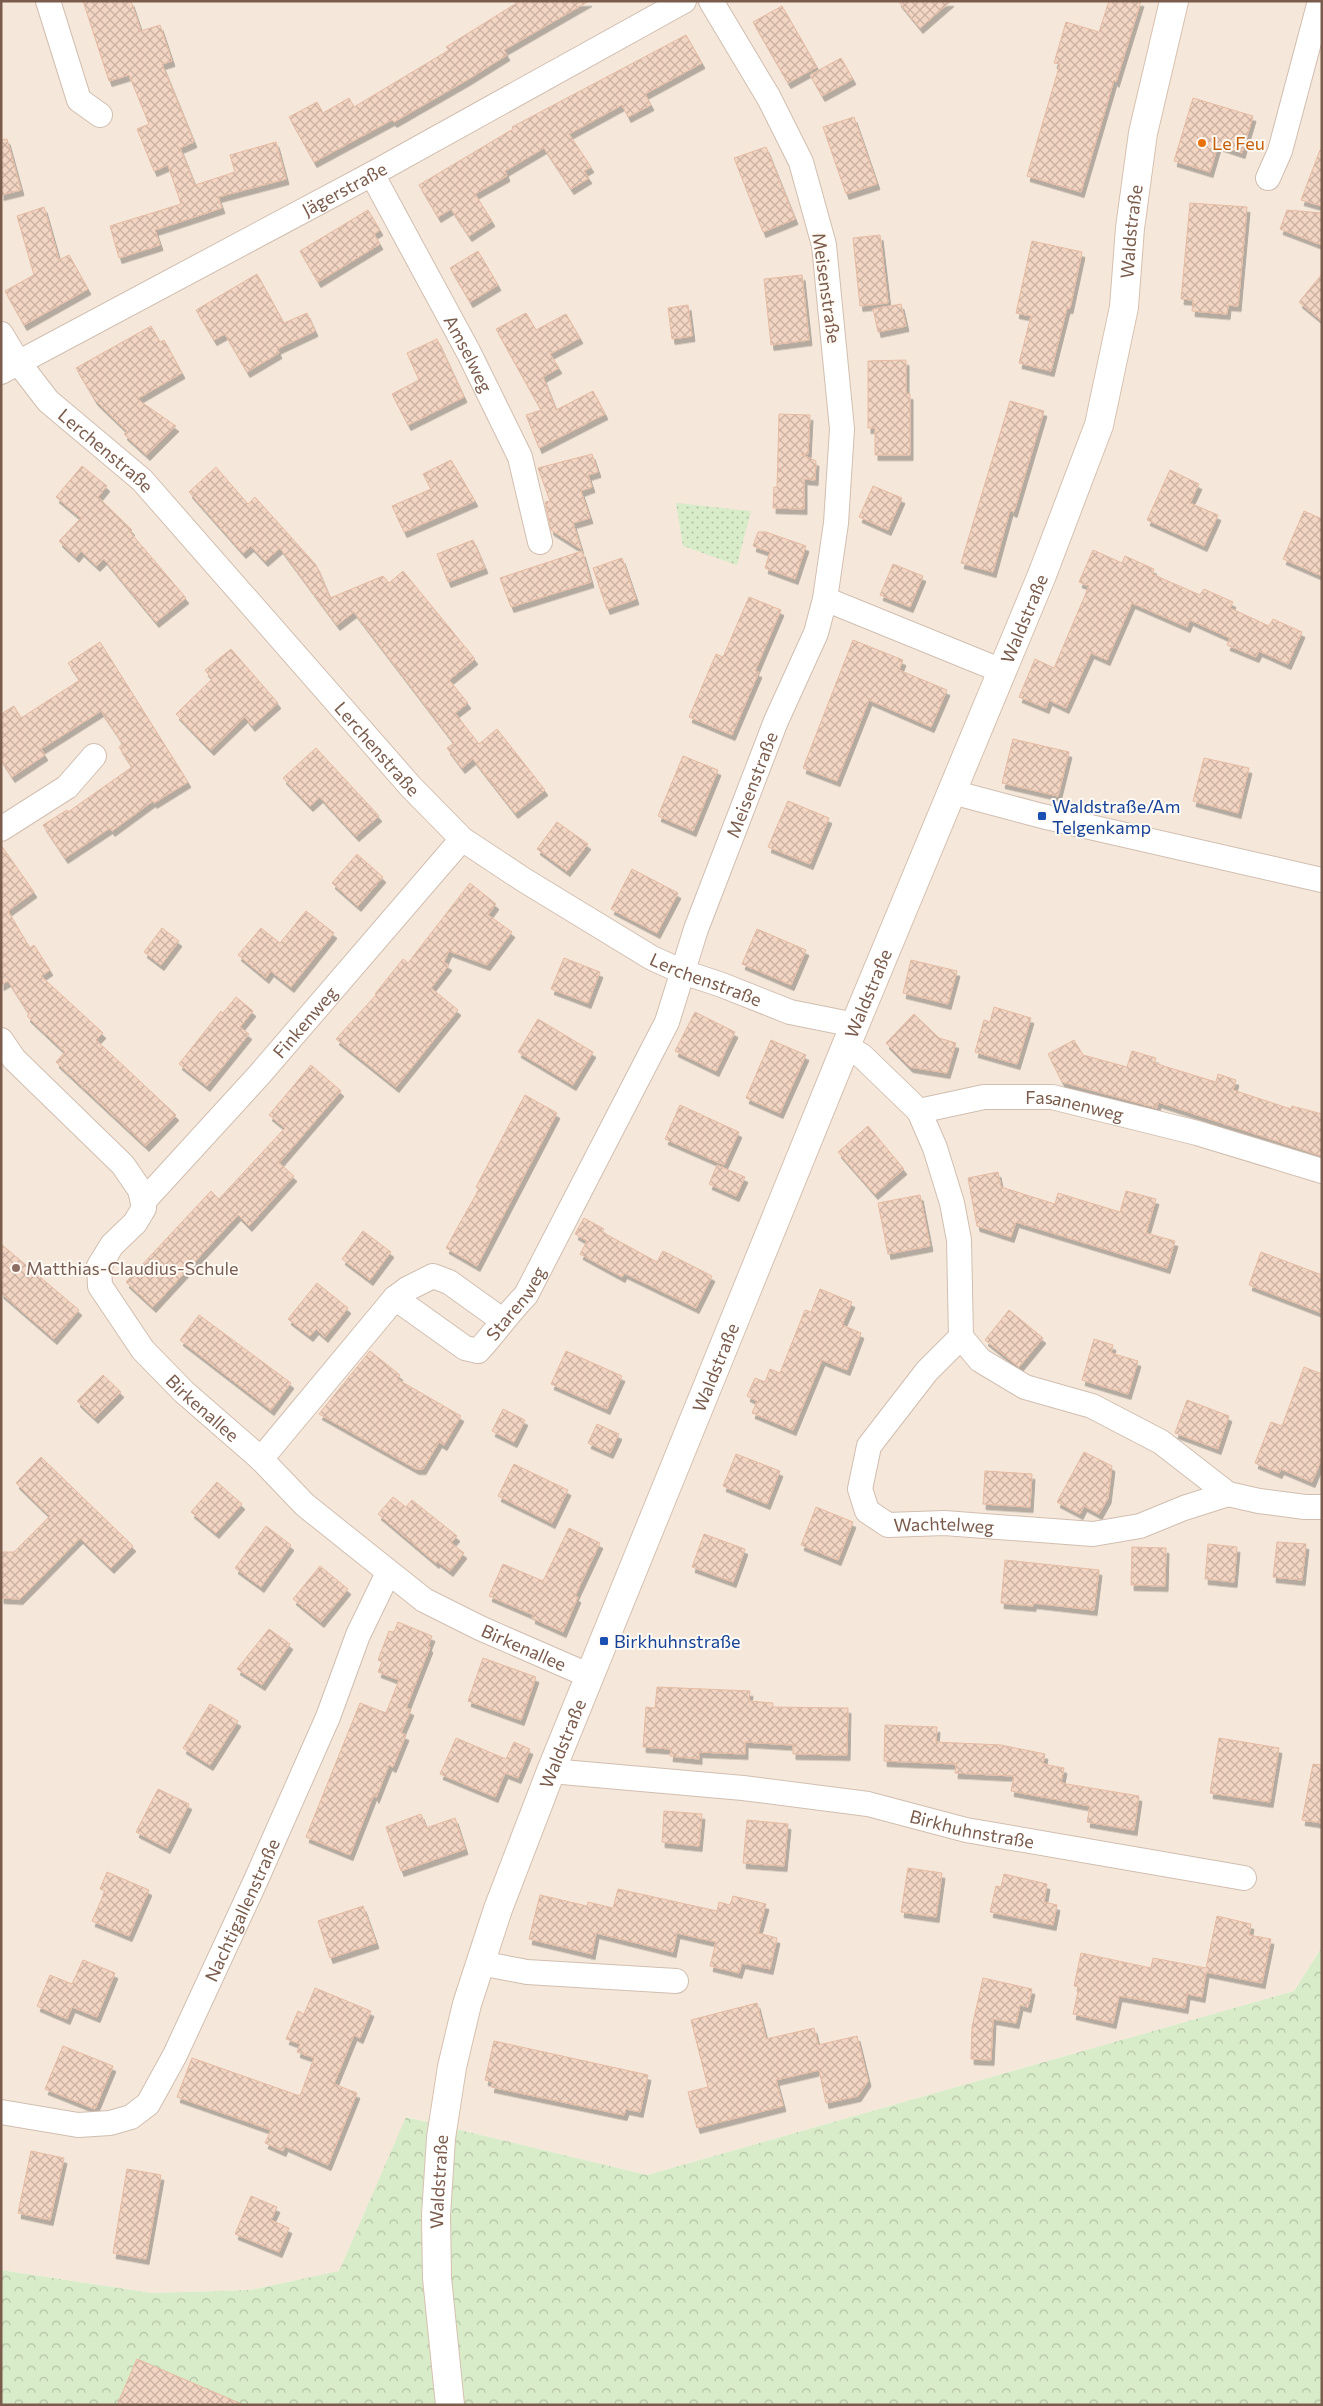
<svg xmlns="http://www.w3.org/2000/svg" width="1323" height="2406" font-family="Commissioner,sans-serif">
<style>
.residential{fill:#f5e8da}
.forest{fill:url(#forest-crowns)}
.park{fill:url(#park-dots)}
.building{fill:url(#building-cross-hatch);stroke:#e6bba3;filter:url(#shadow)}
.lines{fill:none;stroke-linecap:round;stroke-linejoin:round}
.street-casing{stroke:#d1beb0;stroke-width:26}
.secondary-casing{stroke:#d6c0b0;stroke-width:30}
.street{stroke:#fff;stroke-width:24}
.secondary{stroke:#fff;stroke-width:28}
.food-dot{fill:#e8710a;stroke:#fffaf3;stroke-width:2}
.transit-dot{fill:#1a4fb4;stroke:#fffaf3;stroke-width:2}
.education-dot{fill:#8d6e63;stroke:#fffaf3;stroke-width:2}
.labels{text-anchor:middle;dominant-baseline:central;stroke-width:4;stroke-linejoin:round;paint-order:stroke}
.food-label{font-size:18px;fill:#c56008;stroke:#fffaf3;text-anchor:start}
.street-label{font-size:18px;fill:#7a5c4d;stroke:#fffaf3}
.transit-label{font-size:18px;fill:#164399;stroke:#fffaf3;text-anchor:start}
.education-label{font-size:18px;fill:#785e54;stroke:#fffaf3;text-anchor:start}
</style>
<defs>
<pattern id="forest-crowns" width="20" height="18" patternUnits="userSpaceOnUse" patternTransform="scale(1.25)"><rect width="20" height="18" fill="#d8ecc9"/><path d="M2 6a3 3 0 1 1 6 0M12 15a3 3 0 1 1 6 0" fill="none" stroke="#b4c2a5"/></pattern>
<pattern id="park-dots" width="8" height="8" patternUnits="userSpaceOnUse" patternTransform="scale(1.25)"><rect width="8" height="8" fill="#d8ecc9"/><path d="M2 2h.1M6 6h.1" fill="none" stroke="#b4c2a5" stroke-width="1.8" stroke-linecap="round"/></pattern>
<pattern id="building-cross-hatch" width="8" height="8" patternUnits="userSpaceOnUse" patternTransform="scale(1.25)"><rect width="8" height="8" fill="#f3d5c3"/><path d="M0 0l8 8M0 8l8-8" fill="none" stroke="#cab0a1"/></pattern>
<filter id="shadow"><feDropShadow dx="3" dy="5.5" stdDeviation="0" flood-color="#0004"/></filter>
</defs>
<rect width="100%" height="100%" fill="#fdf6ec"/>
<!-- residential -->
<path class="residential" d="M1,1H1322V1947L1294,1991L647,2175L407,2117L339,2271L250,2290L152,2293L1,2270Z"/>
<!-- forest -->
<path class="forest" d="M1322,1947V2405H1V2270L152,2293L250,2290L339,2271L406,2117L647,2175L1294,1991Z"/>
<!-- park -->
<path class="park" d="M676,503L751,511L737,565L683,546Z"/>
<!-- building -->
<path class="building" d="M83,1H131L141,31L160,25L172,61L162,64L194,142L180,148L195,185L235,172L230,155L276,142L286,179L218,197L222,208L155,230L160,245L119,258L110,226L181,204L168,165L154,171L137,129L149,124L129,75L109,81Z
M520,1H589L504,50L507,55L467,80L394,122L392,120L314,162L289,117L317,102L323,113L349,98L354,107L449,50L446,47Z
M898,1H951L920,28Z
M1109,1H1141L1116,82L1114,80L1081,192L1027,176L1060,64L1054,63L1066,22L1099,32Z
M782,6L817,67L788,83L753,22Z
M686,35L702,63L645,94L651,105L628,117L622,105L569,134L591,167L584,171L589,178L571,189L544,148L505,171L507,176L475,194L492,221L469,236L451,209L438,217L419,185L513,129L512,127Z
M841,58L853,79L822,96L810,75Z
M1193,98L1253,116L1242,153L1218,145L1210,172L1174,161Z
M854,117L877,184L846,194L823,127Z
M7,139L21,190L1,195V140Z
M766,147L795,219L763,232L734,158Z
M1320,150H1322V206L1301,200Z
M1190,203L1247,207L1238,306L1228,305L1227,314L1192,311L1193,300L1181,299Z
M44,207L59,260L69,255L88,289L24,325L5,291L34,275L17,216Z
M368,210L380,230L374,234L380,244L318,282L300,251Z
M1287,210L1322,213V245L1280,229Z
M880,235L888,303L860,306L853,238Z
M1032,241L1082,252L1070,308H1067L1051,371L1019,363L1031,316L1016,313Z
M478,251L498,285L470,302L450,268Z
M257,274L284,323L307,313L315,331L277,349L279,353L247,372L225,334L214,340L196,310Z
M1322,274V321L1299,302Z
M802,275L809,340L771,345L764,279Z
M901,304L906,326L878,332L873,309Z
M688,305L692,336L672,339L668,308Z
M526,313L536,330L566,314L580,338L550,354L559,368L543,377L556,410L593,391L605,414L539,448L526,415L541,410L496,329Z
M151,326L160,342L164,340L182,373L137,399L176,426L147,455L124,434L127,431L95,400L76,368Z
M437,339L464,397L408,425L392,394L419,380L407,353Z
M906,360V394H910V455H875V428H868V361Z
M1010,401L1044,411L1014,512L1010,510L993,572L961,563Z
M779,414L810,415L808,454H801L816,461L815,480L804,479V509L773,508L774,487H777Z
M592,454L598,472L588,475L592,487L581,491L590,518L573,523L581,549L551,530L545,502L550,501L538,468Z
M451,460L475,501L404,532L392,506L431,489L423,474Z
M82,466L107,486L98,497L132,530L130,532L186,598L156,622L104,559L97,566L81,551L76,557L59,541L81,518L56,497Z
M216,467L248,504L255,497L316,565L330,598L383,576L389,583L403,571L475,659L449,680L468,703L455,713L479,744L497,729L545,790L515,813L473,759L462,768L447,748L454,743L354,612L337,625L280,548L265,561L251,546L243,553L189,492Z
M1170,470L1199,484L1190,503L1218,515L1204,546L1147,520Z
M873,486L902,498L888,530L859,517Z
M1304,511L1322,519V576L1283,559Z
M758,532H766L806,546L795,579L765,568L770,552L753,546Z
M473,540L485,568L448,582L437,554Z
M1093,550L1122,563L1125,556L1154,569L1152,574L1200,595L1204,589L1233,602L1230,608L1269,626L1273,619L1302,632L1288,664L1259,651L1256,657L1227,645L1230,638L1190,620L1187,627L1132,603L1107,660L1091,653L1066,708L1049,700L1046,708L1019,697L1035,659L1054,668L1089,586L1079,582Z
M582,551L591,582L511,607L500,578Z
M622,558L636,599L607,609L593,568Z
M893,564L923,576L910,607L880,595Z
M749,597L781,610L755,671L759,672L732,735L689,717L716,654L723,657Z
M853,640L903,660L899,670L947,690L931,727L869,700L837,781L803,768Z
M100,642L188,782L154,803L153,801L112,831L110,828L65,858L43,825L67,810L68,812L132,767L119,747L123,744L101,711L41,749L45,755L12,777L1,760V714L14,706L21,718L80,680L68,663Z
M231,649L278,703L252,726L245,717L211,750L176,714L212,679L205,670Z
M1013,739L1069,752L1058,796L1002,783Z
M316,748L379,816L356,836L320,797L310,806L283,778Z
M683,756L718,770L693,831L658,816Z
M1204,758L1249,768L1238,813L1193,801Z
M788,801L829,818L810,864L768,847Z
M557,822L588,844L567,871L537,849Z
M1,845L34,892L8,911L30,948L34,945L50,970L41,976L103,1033L96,1040L176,1115L146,1146L56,1062L65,1052L27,1016L29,1014L8,981L1,985Z
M357,854L383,877L358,906L332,883Z
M632,869L678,893L657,933L611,909Z
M470,883L496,904L488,915L512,932L487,965L449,951L444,962L449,965L431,988L458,1010L396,1087L336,1039L376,995L375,994L403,959L408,963Z
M306,911L334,933L291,987L271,971L266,978L238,955L261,928L280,943Z
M162,928L179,941L161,965L144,952Z
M757,929L806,950L791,985L742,964Z
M564,958L600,972L588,1003L551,989Z
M911,960L957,971L948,1004L903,993Z
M236,997L253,1011L240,1027L249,1034L207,1086L179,1064L221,1011L223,1013Z
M994,1007L1031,1018L1017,1064L975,1052L984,1020L990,1022Z
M695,1012L735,1032L716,1071L675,1051Z
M914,1014L939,1038L956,1043L947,1073L910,1067L886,1043Z
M538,1019L593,1052L573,1085L518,1052Z
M771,1040L806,1055L780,1113L746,1098Z
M1074,1040L1083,1055L1127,1067L1132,1051L1156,1058L1154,1063L1216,1082L1218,1074L1236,1080L1233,1090L1291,1109L1292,1106L1322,1114V1156L1158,1102L1157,1108L1062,1082L1048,1054Z
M311,1065L341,1091L279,1163L294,1176L249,1226L238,1215L153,1307L126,1282L211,1191L219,1199L285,1128L269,1115Z
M525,1095L557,1113L477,1266L446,1248L479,1189L476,1187Z
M680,1105L739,1132L724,1165L665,1139Z
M868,1126L904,1169L875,1194L838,1152Z
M717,1165L745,1177L736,1196L709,1184Z
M998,1172L1001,1187L1055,1204L1058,1193L1120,1212L1126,1191L1156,1199L1146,1233L1175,1241L1167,1268L1016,1222L1011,1237L977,1226L968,1178Z
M920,1195L930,1246L888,1254L878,1203Z
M584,1218L604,1229L602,1232L657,1262L663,1251L712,1276L696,1308L624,1273L622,1277L580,1254L587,1241L575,1234Z
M363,1231L391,1252L370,1280L342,1259Z
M1,1244L79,1310L54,1339L1,1293Z
M1261,1252L1322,1275V1313L1249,1285Z
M317,1283L348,1308L325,1337L316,1329L310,1336L288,1319Z
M820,1289L852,1302L842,1325L861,1333L847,1370L822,1360L793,1430L752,1413L757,1401L747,1396L755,1378L765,1382L770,1369L780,1373L805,1310L811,1312Z
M1009,1310L1043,1338L1019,1367L985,1340Z
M199,1315L291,1383L271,1410L180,1340Z
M1094,1339L1113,1345L1111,1353L1138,1361L1128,1394L1082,1380Z
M370,1351L400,1375L397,1379L461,1416L444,1445L439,1442L423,1469H416L319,1414Z
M566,1351L622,1376L607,1409L551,1384Z
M1304,1367L1322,1374V1458L1312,1482L1281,1469L1279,1473L1255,1463L1271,1422L1282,1426Z
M103,1375L121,1392L95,1418L77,1401Z
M1187,1400L1229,1416L1218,1449L1175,1433Z
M503,1409L525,1420L514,1442L492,1431Z
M597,1424L619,1434L610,1453L588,1443Z
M1084,1452L1112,1466L1108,1498L1099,1514L1084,1506L1080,1514L1057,1502Z
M736,1454L780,1471L767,1504L723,1486Z
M41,1457L133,1546L111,1568L80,1538L20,1599L1,1598V1552H14L50,1516L16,1483Z
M514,1464L568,1490L552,1523L498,1496Z
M985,1471L1032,1474L1030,1507L983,1504Z
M217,1482L242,1504L216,1533L191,1512Z
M393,1497L406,1507L412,1500L457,1536L451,1543L464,1553L450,1571L437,1561L436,1563L378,1514Z
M816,1507L853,1522L838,1560L801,1545Z
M266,1526L291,1545L261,1587L235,1568Z
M569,1528L600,1543L575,1596L578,1597L563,1632L532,1618L533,1615L489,1596L503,1564L543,1581Z
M704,1534L745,1549L733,1582L692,1567Z
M1277,1542L1306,1544L1302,1580L1273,1577Z
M1208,1544L1237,1547L1234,1582L1205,1579Z
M1132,1547L1166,1548L1165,1586L1131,1585Z
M1005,1560L1099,1570L1094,1610L1033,1603V1606L1001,1603Z
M320,1566L348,1589L321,1622L293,1599Z
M398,1622L432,1636L428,1646L430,1647L406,1708L411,1710L401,1733L406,1735L393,1767L389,1765L376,1798L374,1794L350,1855L306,1837L360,1703L386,1713L399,1680L378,1672L382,1662L378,1660L389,1631L394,1632Z
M269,1629L290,1644L262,1685L237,1669Z
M483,1658L536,1677L521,1720L468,1701Z
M657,1687L750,1691L749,1701L773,1703V1707L848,1708L847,1755L793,1754V1745L745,1742V1754L699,1752V1759L670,1756L671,1749L643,1747L646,1707L655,1708Z
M210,1704L238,1721L210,1765L183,1748Z
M885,1725L937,1727L936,1742L1001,1745L1045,1754L1043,1764L1064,1768L1061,1783L1139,1796L1134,1830L1087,1822L1090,1806L1011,1791L1014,1776L955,1773L956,1764L884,1761Z
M456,1738L506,1759L514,1742L530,1749L518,1778L505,1773L495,1797L440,1774Z
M1219,1738L1279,1748L1270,1802L1210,1793Z
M1313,1764L1322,1765V1823L1302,1820Z
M158,1789L189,1804L167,1848L136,1832Z
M664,1811L702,1814L699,1846L662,1842Z
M421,1814L426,1828L455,1818L465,1849L401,1871L386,1827Z
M747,1820L788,1824L784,1866L743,1863Z
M908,1868L942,1873L936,1917L901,1912Z
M107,1872L149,1890L129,1936L92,1921L105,1891L100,1889Z
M1004,1874L1047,1884L1044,1902L1057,1905L1053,1925L990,1912L996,1886L1001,1887Z
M618,1889L717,1911L719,1902L730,1905L733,1896L766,1904L758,1933L777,1938L770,1969L742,1963L739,1973L710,1966L716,1942L677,1933L673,1952L596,1933L592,1954L529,1939L540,1895L587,1906L588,1902L613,1908Z
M363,1906L376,1943L330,1958L318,1921Z
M1217,1916L1251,1924L1249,1935L1271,1939L1262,1983L1206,1972L1202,1997L1187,1994L1185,2008L1119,1996L1113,2023L1073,2014L1079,1987L1074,1986L1081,1953L1151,1968L1153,1958L1206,1968Z
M83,1960L115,1973L97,2017L72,2007L67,2019L37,2006L50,1975L72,1984Z
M983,1978L1032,1989L1028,2007L1020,2005L1016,2023L993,2019L991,2060L971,2059L972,2027Z
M315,1988L371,2011L360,2038L354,2035L334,2084L357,2093L328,2165L285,2146L283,2151L265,2143L271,2130L177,2097L192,2058L300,2096L314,2058L297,2052L300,2044L286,2039L298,2011L304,2014Z
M757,2003L766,2039L814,2028L818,2045L857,2036L868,2081L858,2096L826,2103L819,2070L776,2080L783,2106L697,2128L688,2092L708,2087L691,2020Z
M494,2041L648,2075L640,2112L626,2109L624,2115L491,2087L493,2081L485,2080Z
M63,2046L113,2066L95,2109L45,2089Z
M31,2151L64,2158L50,2220L18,2213Z
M127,2169L161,2175L146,2259L113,2253Z
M251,2196L277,2207L271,2220L289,2228L279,2252L235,2234Z
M137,2359L244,2405H117Z"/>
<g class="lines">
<!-- street casing -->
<g class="street-casing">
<g id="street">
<path d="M48,1L79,100L100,115"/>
<path id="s1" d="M372,174L469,353L520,457L540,542"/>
<path d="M1268,178L1280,151L1320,1"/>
<path id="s2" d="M1,334L18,362L48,401L142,480L411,787L462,839L524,880L652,958L683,972L722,985L790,1012L855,1025"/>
<path id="s3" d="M1,372L372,174L684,1"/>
<path d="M825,599L1002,671"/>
<path d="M952,792L1042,816L1322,880"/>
<path d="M1,829L67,787L94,756"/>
<path id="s4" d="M1,1040L14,1059L123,1165L140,1190L144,1208L135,1223L112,1245L99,1266L100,1286L143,1350L184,1392L261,1459L305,1505L424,1600L480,1628L590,1676"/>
<path id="s5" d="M846,1046L862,1056L919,1111L984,1097H1052L1197,1133L1322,1171"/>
<path d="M919,1111L935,1148L952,1203L959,1240L961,1337L980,1360L1025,1387L1092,1406L1161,1442L1228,1494L1259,1501L1305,1507H1322"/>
<path id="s6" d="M143,1202L260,1074L462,839"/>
<path d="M395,1298L407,1289L433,1276L449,1282L502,1320"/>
<path id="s7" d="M961,1337L927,1371L869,1446L860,1489L867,1511L888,1525L944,1523L1093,1534L1140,1526L1184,1508L1228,1494"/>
<path id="s8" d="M261,1459L395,1298L465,1348L478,1351C495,1333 508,1313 526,1295L667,1022L696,929L776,721L816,633L825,599L836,523L842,429L824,245L801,162L769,98L711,1"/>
<path id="s9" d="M551,1771L743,1788L868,1804L966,1830L1244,1878"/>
<path d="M480,1963L527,1972L676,1981"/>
<path id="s10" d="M1,2112L78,2125L110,2123L131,2117L148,2104L175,2055L256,1880L328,1717L358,1635L388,1573"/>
</g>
</g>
<!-- secondary casing -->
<g class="secondary-casing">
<g id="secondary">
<path id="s11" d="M450,2405L437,2278L436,2215L441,2138L452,2067L467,2004L498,1909L551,1771L846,1046L1042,575L1099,425L1124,307L1130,228L1143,133L1174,1"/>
</g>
</g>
<!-- street -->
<use href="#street" class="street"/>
<!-- secondary -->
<use href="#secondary" class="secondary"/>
</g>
<!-- markers -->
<circle class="food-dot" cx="1202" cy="143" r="5"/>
<g class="transit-dot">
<rect x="1037" y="811" width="10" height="10" rx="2.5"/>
<rect x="599" y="1636" width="10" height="10" rx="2.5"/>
</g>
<circle class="education-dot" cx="16" cy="1268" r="5"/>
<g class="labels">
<!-- food labels -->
<g class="food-label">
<text x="1212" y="143">Le Feu</text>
</g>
<!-- street labels -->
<g class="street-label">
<text stroke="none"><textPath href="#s3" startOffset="389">Jägerstraße</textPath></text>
<text stroke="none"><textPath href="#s11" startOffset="2302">Waldstraße</textPath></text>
<text transform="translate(827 288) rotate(82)">Meisenstraße</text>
<text stroke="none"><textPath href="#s1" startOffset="204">Amselweg</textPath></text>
<text stroke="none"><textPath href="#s2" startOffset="158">Lerchenstraße</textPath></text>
<text stroke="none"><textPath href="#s11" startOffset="1898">Waldstraße</textPath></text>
<text stroke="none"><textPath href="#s2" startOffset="562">Lerchenstraße</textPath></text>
<text stroke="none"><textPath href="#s8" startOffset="942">Meisenstraße</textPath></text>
<text stroke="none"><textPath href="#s2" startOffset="968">Lerchenstraße</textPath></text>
<text stroke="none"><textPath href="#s11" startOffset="1492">Waldstraße</textPath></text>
<text stroke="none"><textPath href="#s6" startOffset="242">Finkenweg</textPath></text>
<text stroke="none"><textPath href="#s5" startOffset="256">Fasanenweg</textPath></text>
<text stroke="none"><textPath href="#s8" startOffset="370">Starenweg</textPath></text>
<text stroke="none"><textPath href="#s11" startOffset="1088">Waldstraße</textPath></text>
<text stroke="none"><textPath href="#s4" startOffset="478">Birkenallee</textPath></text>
<text stroke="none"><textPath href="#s7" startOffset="291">Wachtelweg</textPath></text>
<text stroke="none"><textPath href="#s4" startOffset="882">Birkenallee</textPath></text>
<text stroke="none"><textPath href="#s11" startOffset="682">Waldstraße</textPath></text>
<text stroke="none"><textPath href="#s9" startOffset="426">Birkhuhnstraße</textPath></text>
<text stroke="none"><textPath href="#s10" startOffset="369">Nachtigallenstraße</textPath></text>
<text stroke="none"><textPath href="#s11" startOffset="224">Waldstraße</textPath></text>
</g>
<!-- transit labels -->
<g class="transit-label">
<text x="1052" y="806">Waldstraße/Am<tspan x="1052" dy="21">Telgenkamp</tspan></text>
<text x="614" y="1641">Birkhuhnstraße</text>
</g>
<!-- education labels -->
<g class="education-label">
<text x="26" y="1268">Matthias-Claudius-Schule</text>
</g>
</g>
<!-- border -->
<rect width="1323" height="2406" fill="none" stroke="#7a5c4d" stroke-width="5"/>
</svg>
